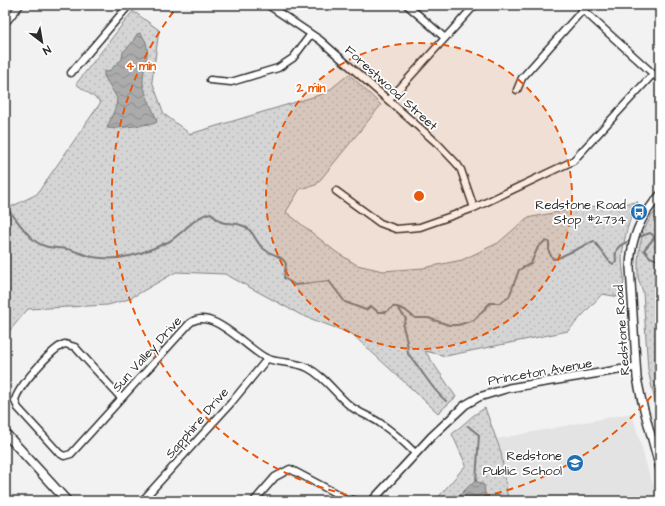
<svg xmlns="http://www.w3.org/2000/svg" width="665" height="506" font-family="'Architects Daughter',sans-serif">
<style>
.built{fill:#e3e3e3}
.park{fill:url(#park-dots);stroke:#808080}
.water{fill:url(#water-waves);stroke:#787878}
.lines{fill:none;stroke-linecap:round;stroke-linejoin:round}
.stream{stroke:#787878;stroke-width:2}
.minor-casing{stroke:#2b2b2b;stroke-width:9}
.tertiary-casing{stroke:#2b2b2b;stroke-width:10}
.secondary-casing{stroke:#2b2b2b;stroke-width:11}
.minor{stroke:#fff;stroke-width:6}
.tertiary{stroke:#fff;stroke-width:7}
.secondary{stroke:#fff;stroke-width:8}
.ring{fill:none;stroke:#e8590c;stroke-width:2;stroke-dasharray:7 5}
.labels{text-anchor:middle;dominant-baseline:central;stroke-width:3.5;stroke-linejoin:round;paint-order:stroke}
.street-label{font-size:13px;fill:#2b2b2b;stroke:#fff}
.poi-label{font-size:13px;fill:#2b2b2b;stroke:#fff;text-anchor:end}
.centre{fill:#e8590c;stroke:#fff;stroke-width:2}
.ring-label{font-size:12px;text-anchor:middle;font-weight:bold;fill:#e8590c;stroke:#fff;stroke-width:3.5;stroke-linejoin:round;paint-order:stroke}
</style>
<defs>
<pattern id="park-dots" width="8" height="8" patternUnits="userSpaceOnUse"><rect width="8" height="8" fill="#d5d5d5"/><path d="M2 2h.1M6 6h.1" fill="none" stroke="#b7b7b7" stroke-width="1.8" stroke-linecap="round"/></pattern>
<pattern id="water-waves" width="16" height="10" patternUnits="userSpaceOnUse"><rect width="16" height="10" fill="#ababab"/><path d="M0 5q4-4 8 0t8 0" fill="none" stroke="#8b8b8b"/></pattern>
</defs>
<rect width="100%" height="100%" fill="#f2f2f2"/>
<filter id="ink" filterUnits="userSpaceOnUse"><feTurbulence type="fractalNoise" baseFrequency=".025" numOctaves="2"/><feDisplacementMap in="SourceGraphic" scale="8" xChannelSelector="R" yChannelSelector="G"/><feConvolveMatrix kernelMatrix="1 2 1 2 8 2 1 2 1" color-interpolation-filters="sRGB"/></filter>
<g filter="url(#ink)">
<!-- built -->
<path class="built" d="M632,413L649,474L660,501H508L501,452L497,439Z"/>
<!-- park -->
<path class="park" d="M133,11L159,30L152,81L164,114L190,134L326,93L349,74L381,105L316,185L300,189L286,212L336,252L357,265L383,271L423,268L462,260L498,243L527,218L579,208L638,202C629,218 624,238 622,257C622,265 624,274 624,282C623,287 620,291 620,297L602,294L568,331L446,356L425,351L456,397L438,413L352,334L301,315L225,274L176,272L129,299L108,305L28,309L5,336V210L37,194L101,102L76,84Z
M660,209V423L648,370L643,292L638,278V261L640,244L644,230L652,215Z
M485,408L501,452L508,501H435L466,465L452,434L474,415Z"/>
<!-- water -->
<path class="water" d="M140,33C155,49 142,65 143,83C145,97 154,109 157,122L153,124C142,124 114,130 107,128L116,106L117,98L104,76V71L108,72L122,59L123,52L132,43L137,34Z
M476,481L484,485L486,501H454L470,485Z"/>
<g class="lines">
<!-- stream -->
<path class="stream" d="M5,207C16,217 23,231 35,241C45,249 55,247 67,249C76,251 84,255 93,257C121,262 144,253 168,242C183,234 194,216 211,213C225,230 228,219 244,226C255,231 255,243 264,249C271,255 282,255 286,264L284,278L295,285L329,281L345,302L363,309L366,310L371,306L378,312H386L393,307H397L405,310L415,318H428L449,325H458L474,320L490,303H500L509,297L519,270L531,263L538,247L545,241L549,242V252L553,259L558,258L594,241L609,261L613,264L616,262C614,247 619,245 632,240
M636,238L650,233L653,235L654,238L644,250L650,257L660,261
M398,308L406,319L403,326L407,342L408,354C422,369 430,388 446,401
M468,426L479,435L476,481"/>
<!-- minor casing -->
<g class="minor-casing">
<path id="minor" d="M268,5L320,40L438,144L457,164L461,170L474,208
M407,5L445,38
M583,10L660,80
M7,21L20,5
M71,73L129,5
M210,80L231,82L278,68L293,58L311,34
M517,90L522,78L587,5
M389,100L475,5
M336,191L380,223L396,229L420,227L474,208L573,161L653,74
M121,398L75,347L65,344C54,346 16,389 15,401L18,408L59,453L64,456L71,454L189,324C210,304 247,349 266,358C279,364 295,361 308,368C324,376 335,393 349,405C358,413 370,416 380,423C393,432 404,442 415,453
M142,501L231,403L267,359
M254,501L275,477L290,469L339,495L345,501"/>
</g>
<!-- tertiary casing -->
<g class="tertiary-casing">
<path id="tertiary" d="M660,195C640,217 631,238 630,267L637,378L642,402L660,469
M372,501L431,437L465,405L479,397L509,388L636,367"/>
</g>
<!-- secondary casing -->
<g class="secondary-casing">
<path id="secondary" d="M5,433L67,501"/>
</g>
<!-- minor -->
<use href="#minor" class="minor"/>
<!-- tertiary -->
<use href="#tertiary" class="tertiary"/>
<!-- secondary -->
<use href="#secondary" class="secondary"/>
</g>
</g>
<!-- distance rings -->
<circle cx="419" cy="196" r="153" fill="#e8590c" fill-opacity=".12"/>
<g class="ring">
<circle cx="419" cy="196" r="153"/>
<path d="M659 387A307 307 0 0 1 456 501M382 501A307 307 0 0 1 177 7"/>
</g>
<!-- icons -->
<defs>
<g id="bus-disc" transform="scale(0.9)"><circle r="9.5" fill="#1f6fb2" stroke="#fff"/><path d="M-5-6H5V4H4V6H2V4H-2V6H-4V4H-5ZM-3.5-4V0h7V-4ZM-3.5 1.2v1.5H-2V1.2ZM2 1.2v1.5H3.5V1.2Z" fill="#fff"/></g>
<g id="school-disc" transform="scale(0.9)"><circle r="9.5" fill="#1f6fb2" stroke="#fff"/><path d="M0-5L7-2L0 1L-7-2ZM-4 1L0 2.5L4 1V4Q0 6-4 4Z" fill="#fff"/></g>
</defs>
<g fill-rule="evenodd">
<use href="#bus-disc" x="639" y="212"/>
<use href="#school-disc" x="575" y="463"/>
</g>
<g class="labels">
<!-- street labels -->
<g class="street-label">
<text transform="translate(391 88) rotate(42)">Forestwood Street</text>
<text transform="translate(622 330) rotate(-94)">Redstone Road</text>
<text transform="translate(147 354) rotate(-48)">Sun Valley Drive</text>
<text transform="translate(540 372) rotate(-10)">Princeton Avenue</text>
<text transform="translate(197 423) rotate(-49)">Sapphire Drive</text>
</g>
<!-- poi labels -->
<g class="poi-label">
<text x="626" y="205">Redstone Road<tspan x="626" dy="15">Stop #2734</tspan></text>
<text x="562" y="456">Redstone<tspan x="562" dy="15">Public School</tspan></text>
</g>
</g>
<circle cx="419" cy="196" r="6" class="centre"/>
<g class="ring-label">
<text x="141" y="70">4 min</text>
<text x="311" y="92">2 min</text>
</g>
<!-- margin -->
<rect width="665" height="506" fill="none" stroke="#fff" stroke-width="20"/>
<rect x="10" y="10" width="645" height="486" fill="none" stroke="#2b2b2b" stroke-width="1.5" filter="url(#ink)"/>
<!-- north arrow -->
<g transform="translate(42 42) rotate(149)" stroke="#ffffff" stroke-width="3" paint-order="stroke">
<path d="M0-3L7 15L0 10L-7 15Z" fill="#2b2b2b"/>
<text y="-6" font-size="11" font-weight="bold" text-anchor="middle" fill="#2b2b2b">N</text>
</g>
</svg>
